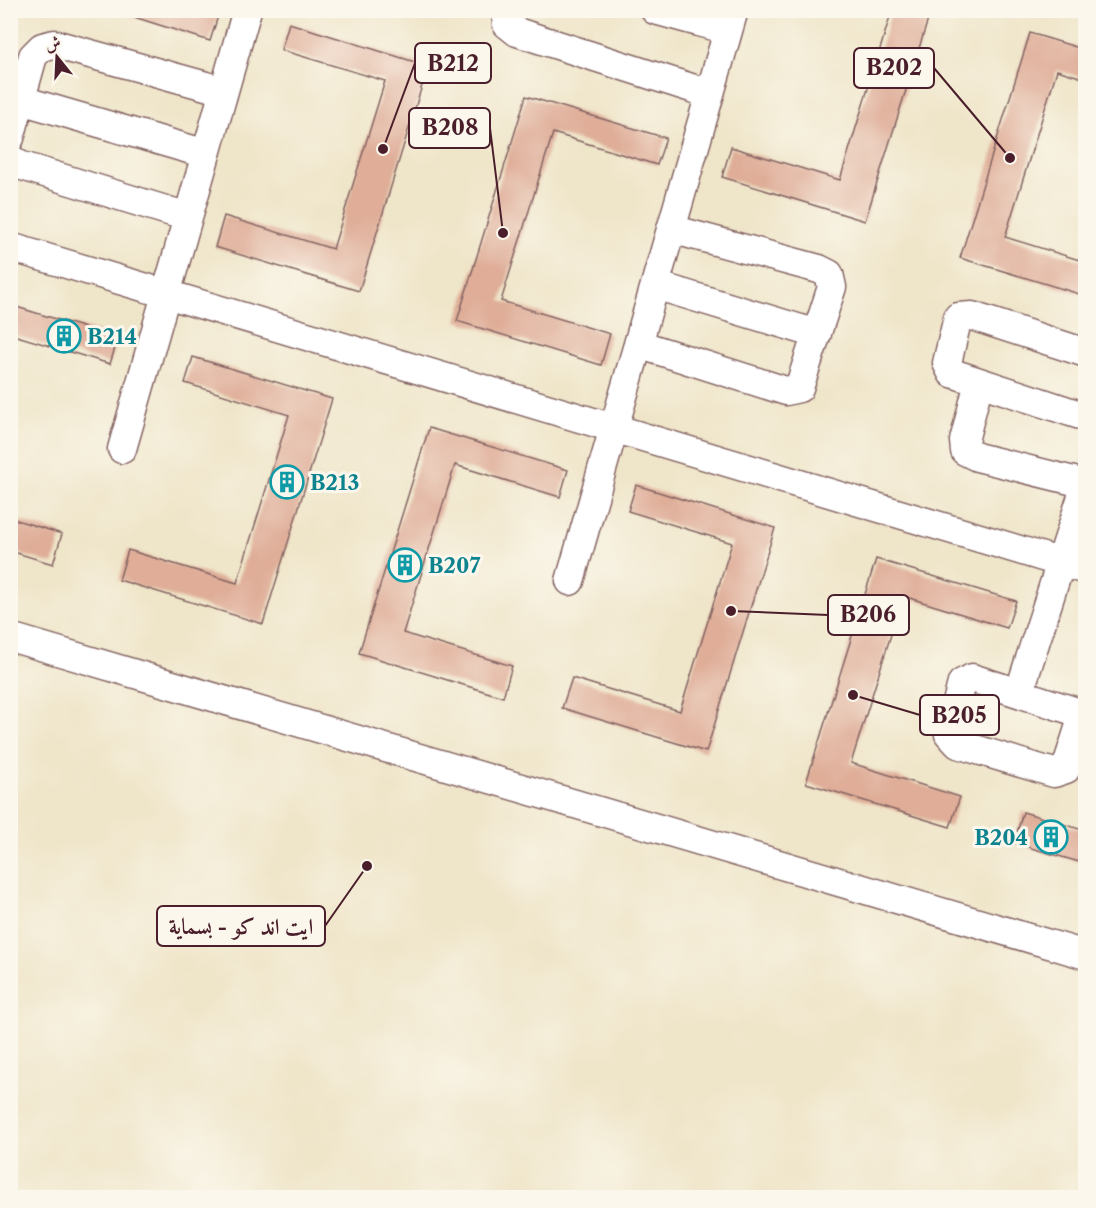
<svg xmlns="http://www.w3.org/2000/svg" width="1096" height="1208" font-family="'Libre Caslon Text',Amiri,serif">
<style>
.building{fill:#dfad98}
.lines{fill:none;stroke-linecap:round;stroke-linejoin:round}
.minor-casing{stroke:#846462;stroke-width:31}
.minor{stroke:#fff;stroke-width:28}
.labels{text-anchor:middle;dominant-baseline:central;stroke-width:6;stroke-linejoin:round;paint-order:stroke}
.culture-label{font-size:21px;font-weight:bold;fill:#0d838f;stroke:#fbf7ec;text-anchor:start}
.leader{fill:none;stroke:#4a1f2b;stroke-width:2}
.callout-dot{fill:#4a1f2b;stroke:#fbf7ec;stroke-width:2}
.callout{fill:#fbf7ec;stroke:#4a1f2b;stroke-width:2}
.callout-label{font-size:22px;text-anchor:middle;font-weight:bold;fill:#4a1f2b}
</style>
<rect width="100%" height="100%" fill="#fbf7ec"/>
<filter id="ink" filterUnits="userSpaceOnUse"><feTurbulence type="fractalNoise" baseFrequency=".0167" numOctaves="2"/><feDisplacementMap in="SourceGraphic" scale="12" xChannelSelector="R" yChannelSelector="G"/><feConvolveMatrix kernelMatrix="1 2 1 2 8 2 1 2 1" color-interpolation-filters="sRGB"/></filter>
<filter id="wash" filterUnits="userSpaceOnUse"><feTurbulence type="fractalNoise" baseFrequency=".008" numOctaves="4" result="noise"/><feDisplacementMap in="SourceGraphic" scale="24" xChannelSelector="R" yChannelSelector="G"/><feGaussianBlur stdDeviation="1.35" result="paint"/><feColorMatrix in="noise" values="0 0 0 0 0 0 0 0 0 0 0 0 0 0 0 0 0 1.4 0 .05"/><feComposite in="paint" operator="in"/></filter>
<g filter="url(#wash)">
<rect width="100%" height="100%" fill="#efe5c9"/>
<g id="blocks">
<!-- building -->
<path class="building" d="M112,10H220L210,41Z
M892,10H931L865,221L722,177L731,147L840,180Z
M289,23L428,66L359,291L215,247L224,216L333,249L385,81L281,50Z
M1030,33L1086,50V79L1057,70L1005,237L1086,262V296L960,258Z
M526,96L666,138L657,165L553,133L501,301L610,334L601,365L457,321Z
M10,305L118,338L110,364L10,334Z
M193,357L332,399L263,624L119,580L128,550L237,583L289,415L185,383Z
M429,428L568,470L560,497L455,465L403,633L512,666L503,697L359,653Z
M636,485L775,528L706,752L562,708L572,678L680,711L732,543L628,511Z
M10,518L62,534L53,564L10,551Z
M876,559L1016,601L1007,628L903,596L851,763L960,797L950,827L806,783Z
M1023,812L1086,831V864L1014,843Z"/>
</g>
</g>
<g filter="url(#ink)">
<use href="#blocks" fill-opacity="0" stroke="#846462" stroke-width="1.5"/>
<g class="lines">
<!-- minor casing -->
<g class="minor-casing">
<path id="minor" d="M506,10L507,24L517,32L710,94
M655,10L728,30
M21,100L206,154
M10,138L33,56L42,47L54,44L224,91
M10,158L19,165L188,217
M10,247L1086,570
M655,285L817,334
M638,344L786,391L799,388L832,287L829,274L819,269L671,229
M1086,353L972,316L958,317L947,363L952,373L1086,417
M979,382L964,441L965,451L977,457L1086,484
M122,449L247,10
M570,581L734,10
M10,637L1086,955
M972,678L1074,711L1082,719L1066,769L1054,773L958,744L949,734L962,683Z
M1019,693L1086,484"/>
</g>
<!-- minor -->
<use href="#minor" class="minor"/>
</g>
</g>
<!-- icons -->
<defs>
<g id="building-ring" transform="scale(1.725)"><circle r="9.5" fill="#fbf7ec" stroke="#0f9aa8" stroke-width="1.5"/><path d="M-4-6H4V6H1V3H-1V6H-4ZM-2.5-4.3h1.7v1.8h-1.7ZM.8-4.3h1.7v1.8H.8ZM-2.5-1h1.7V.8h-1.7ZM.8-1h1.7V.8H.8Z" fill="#0f9aa8"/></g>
</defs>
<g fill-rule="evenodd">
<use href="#building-ring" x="64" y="336"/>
<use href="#building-ring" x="287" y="482"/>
<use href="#building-ring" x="405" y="565"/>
<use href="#building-ring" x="1051" y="837"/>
</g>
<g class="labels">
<!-- culture labels -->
<g class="culture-label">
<text x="87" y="336">B214</text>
<text x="310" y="482">B213</text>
<text x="428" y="565">B207</text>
<text x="1028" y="837" text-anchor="end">B204</text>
</g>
</g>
<!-- callouts -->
<path class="leader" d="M383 149L415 63M1010 158L934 68M503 233L490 128M731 611L828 615M853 695L920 715M367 866L325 926"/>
<g class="callout-dot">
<circle cx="383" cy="149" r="6"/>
<circle cx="1010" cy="158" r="6"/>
<circle cx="503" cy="233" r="6"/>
<circle cx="731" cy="611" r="6"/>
<circle cx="853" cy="695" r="6"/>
<circle cx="367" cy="866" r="6"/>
</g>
<g class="callout">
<rect x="415" y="43" width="76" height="40" rx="6"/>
<rect x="854" y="48" width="80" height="40" rx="6"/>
<rect x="409" y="108" width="81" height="40" rx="6"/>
<rect x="828" y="595" width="81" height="40" rx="6"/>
<rect x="920" y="695" width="79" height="40" rx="6"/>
<rect x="157" y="906" width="168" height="40" rx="6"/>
</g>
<g class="callout-label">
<text x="453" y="71">B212</text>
<text x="894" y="75">B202</text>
<text x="450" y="135">B208</text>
<text x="868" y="622">B206</text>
<text x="959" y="723">B205</text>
<text x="241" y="934">ايت اند كو - بسماية</text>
</g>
<!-- margin -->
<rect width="1096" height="1208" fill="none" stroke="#fbf7ec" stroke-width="36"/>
<!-- north arrow -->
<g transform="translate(57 57) rotate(342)" stroke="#fbf7ec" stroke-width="4.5" paint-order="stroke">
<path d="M0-4.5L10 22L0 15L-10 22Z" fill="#4a1f2b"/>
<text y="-9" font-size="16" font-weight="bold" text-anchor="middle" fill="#4a1f2b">ش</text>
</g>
</svg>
